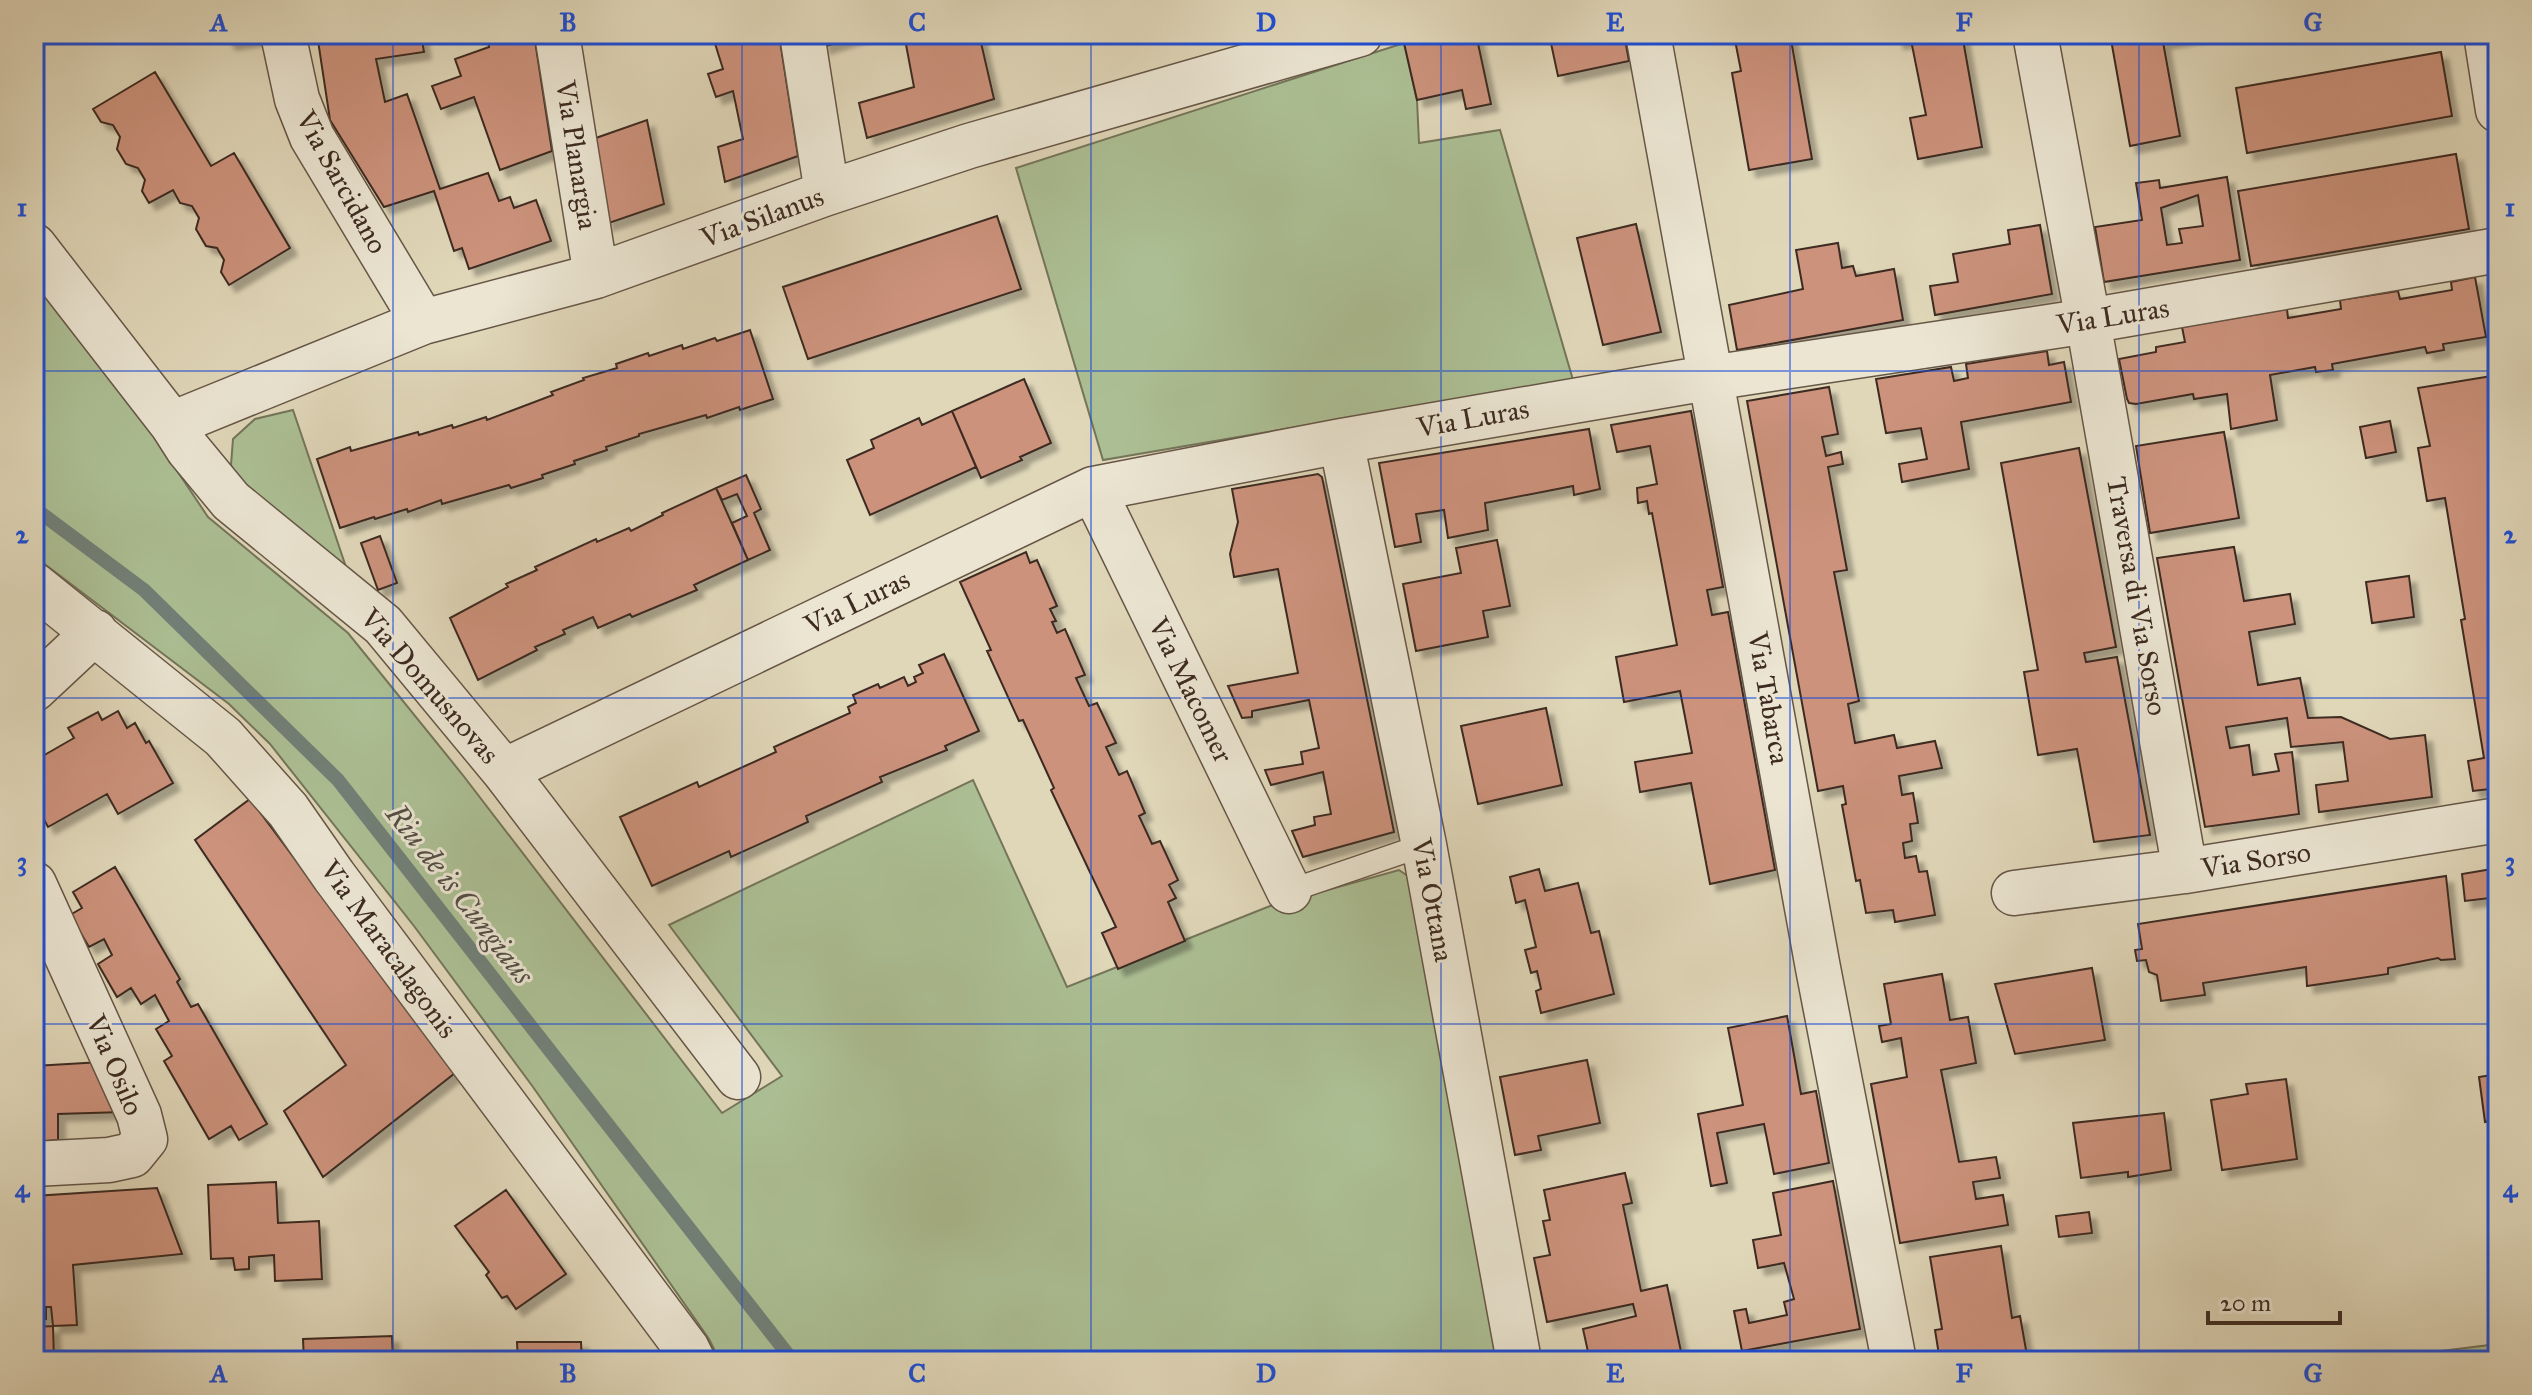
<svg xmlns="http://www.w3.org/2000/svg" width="2532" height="1395" font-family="'IM FELL Great Primer',serif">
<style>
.green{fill:#acbf94;stroke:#74755a;stroke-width:2}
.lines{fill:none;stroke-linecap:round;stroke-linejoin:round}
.stream{stroke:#718078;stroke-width:14}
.building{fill:#cc927b;stroke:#3d2b21;stroke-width:2;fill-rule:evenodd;filter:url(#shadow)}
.service-casing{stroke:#665647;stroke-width:25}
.minor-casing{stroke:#665647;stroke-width:47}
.service{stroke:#ebe5d2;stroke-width:22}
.minor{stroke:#ebe5d2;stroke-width:44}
.grid{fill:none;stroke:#1d4ed8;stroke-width:2;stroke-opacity:0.55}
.labels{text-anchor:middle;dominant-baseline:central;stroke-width:6;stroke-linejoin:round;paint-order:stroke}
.street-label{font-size:28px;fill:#3d2b21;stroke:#ebe5d2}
.water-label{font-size:30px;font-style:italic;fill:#534e45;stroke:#ebe5d2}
.neatline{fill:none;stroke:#1d4ed8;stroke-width:3}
.grid-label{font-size:26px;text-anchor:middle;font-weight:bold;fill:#1d4ed8}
</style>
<defs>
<filter id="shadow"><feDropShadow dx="7" dy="7" stdDeviation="2" flood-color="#0004"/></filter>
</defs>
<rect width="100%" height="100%" fill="#e0d7b9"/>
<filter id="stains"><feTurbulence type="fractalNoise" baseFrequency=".0025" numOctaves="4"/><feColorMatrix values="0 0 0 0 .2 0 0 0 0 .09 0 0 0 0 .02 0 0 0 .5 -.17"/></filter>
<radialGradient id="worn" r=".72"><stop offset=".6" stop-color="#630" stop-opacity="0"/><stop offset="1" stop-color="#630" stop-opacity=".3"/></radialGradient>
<!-- green -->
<path class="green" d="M1404,43L1417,100L1419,143L1500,130L1573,380L1103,460L1016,168Z
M34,273L137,411L208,517L348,633L462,774L722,1113L782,1076L669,925L973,780L1067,987L1270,906L1399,870L1418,883L1506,1361H720L709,1339L533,1087L414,926L270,744L229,704L34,556Z
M293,410L346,567L238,480L231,465L233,439L255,419Z
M2498,1344V1361H2361Z"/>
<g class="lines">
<!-- stream -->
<path class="stream" d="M34,508L144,590L338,780L793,1361"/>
</g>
<!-- building -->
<path class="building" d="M224,34H259L260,38L229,43Z
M317,34H421L424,52L376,59L385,102L407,94L440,189L488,173L499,201L510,197L514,208L536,200L551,241L469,269L462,248L454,251L434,191L384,207L330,120Z
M487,34H534L552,151L500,170L474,97L441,109L432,86L461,76L455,59L489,47Z
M712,34H779L798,156L725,182L718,147L743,139L733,91L716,97L708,74L723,69Z
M821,34H864L823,47Z
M904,34H979L994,99L867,138L859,103L914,87Z
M1448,34H1476L1491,104L1466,109L1462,90L1417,100L1404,43Z
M1549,34H1624L1629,61L1558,76Z
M1725,34H1790L1812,159L1749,170L1732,73L1741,71L1734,35L1726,37Z
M1896,34H1962L1982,147L1918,159L1910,118L1926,115L1911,40L1897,42Z
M2110,34H2204L2163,42L2180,136L2130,146Z
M2441,52L2452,116L2247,153L2236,88Z
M155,72L211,166L234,153L290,248L229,285L221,272L224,260L217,248L206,246L196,229L199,218L192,206L180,203L173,190L149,203L142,191L145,180L138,168L126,164L117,149L120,137L113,125L101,122L93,109Z
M647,120L664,204L606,224L593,139Z
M2456,154L2469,229L2251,266L2238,191Z
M2227,177L2240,260L2104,282L2095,227L2142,220L2136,183L2159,180L2160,188ZM2198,195L2203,226L2179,229L2182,243L2167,245L2161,208Z
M997,216L1021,289L808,359L783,287Z
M1636,224L1661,332L1603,345L1577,238Z
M2040,225L2052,294L1935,315L1930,286L1958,282L1953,254L2010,244L2008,230Z
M1838,243L1842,268L1853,266L1856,276L1894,269L1903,320L1737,350L1729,305L1803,289L1796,250Z
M2475,277L2486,337L2443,344L2444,350L2427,353L2425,347L2332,364L2333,370L2316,372L2315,367L2270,375L2277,420L2231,429L2227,394L2194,399L2193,394L2136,404L2129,403L2127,399L2119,359L2156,352V347L2185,342L2182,327L2287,309L2288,318L2341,309L2340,300L2398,291L2400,299L2452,290L2451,282Z
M750,330L773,399L740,410L739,407L707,418L706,415L639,434V436L606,447L607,450L574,461L575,464L542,475L543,478L511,488L509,485L442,504L441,500L408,512L407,509L375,519L374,517L340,528L317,459L350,447L351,451L418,432L419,435L452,425L453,428L486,417L487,420L553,395L551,392L584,380L583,378L617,368L616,364L648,353L649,356L682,345L683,349L715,338L717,341Z
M2047,351L2049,365L2064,362L2071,402L1961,422L1969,469L1902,482L1899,464L1927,459L1921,428L1886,433L1876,379L1951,367L1954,381L1968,378L1966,364Z
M2498,375V788L2473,791L2468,761L2484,758L2461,620L2465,619L2445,498L2427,501L2418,448L2430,446L2418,388Z
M1024,379L1051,443L1020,457L1022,460L981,478L952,411Z
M1829,387L1838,434L1822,437L1826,456L1841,452L1843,464L1828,467L1847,570L1834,572L1859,701L1848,704L1855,743L1894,735L1897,748L1935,741L1942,768L1899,776L1902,795L1913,793L1918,823L1910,824L1912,841L1903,843L1905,858L1916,856L1919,872L1927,871L1935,915L1895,922L1893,910L1866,913L1860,880L1856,881L1842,805L1846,804L1843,786L1818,791L1747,401Z
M952,411L976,467L870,515L847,460L874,448L871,440L919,418L922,425Z
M1691,411L1723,587L1707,590L1712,615L1728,612L1775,870L1710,884L1691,783L1640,792L1635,762L1692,753L1680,691L1624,702L1616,657L1677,645L1652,513L1649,514L1647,501L1638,503L1637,488L1657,484L1650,446L1617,452L1611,425Z
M2390,421L2396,452L2366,458L2360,427Z
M1589,429L1600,489L1574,495L1573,486L1485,503L1488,530L1448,538L1444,510L1416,514L1421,542L1395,547L1379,463Z
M2224,432L2239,518L2150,533L2136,446Z
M2079,448L2116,647L2084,653L2086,662L2117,657L2150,835L2094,842L2077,749L2038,755L2024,672L2038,670L2001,463Z
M1318,474L1322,477L1394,832L1303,857L1292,831L1315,825L1314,817L1331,814L1323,772L1271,785L1265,770L1303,764L1301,752L1319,748L1309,700L1252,711V717L1242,718L1228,686L1298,673L1278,569L1234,577L1230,554L1238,522L1232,489Z
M746,475L761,509L754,513L770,550L748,560L732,523L747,516L737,494L722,500L716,488Z
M716,488L748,560L694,585L697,590L632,617L630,614L598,628L593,617L563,630L565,634L535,647L537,650L478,680L450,618L508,587L506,584L537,570L535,567L596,539L597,542L629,528L631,531L663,515L662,513Z
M380,536L397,583L378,590L361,543Z
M1497,540L1510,606L1483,611L1488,637L1416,651L1403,584L1461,573L1456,548Z
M2234,547L2244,601L2290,594L2295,624L2249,632L2258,685L2300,678L2308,718L2341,717L2390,739L2425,735L2432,797L2319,812L2316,785L2348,781L2343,742L2291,747L2287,718L2226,727L2230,748L2249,745L2253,775L2279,771L2275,754L2292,752L2299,814L2205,827L2157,558Z
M1026,552L1030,563L1037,560L1057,606L1050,609L1056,621L1052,622L1057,633L1065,629L1085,675L1076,678L1089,706L1097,703L1116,743L1106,747L1119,775L1127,771L1145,813L1139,816L1152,844L1160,841L1178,880L1169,885L1176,898L1168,902L1185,941L1118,969L1102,933L1116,927L1051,790L1054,788L1023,720L1019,721L987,651L991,650L960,582Z
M2409,576L2414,617L2372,623L2366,582Z
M944,654L979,731L945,746L947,750L880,777L882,782L806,816L808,822L731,857L729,851L652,886L620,817L697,782L699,787L776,752L774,747L850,713L848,707L856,703L853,695L878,684L880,688L904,677L908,686L916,682L914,677L923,673L919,665Z
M1546,708L1562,785L1478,804L1461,726Z
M118,711L127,728L135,723L146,743L149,741L173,783L118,814L107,794L48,827L34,801V761L74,738L68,728L98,712L102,720Z
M250,799L455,1073L323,1177L284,1111L346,1065L195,840Z
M115,867L180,979L177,982L191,1007L198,1004L267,1124L239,1140L231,1126L209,1139L164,1061L172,1056L156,1029L169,1021L155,995L141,1004L131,988L117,997L98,964L112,955L104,939L89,947L70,915L82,908L73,892Z
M2498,868V897L2465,901L2462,874Z
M1539,869L1545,891L1578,883L1591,933L1599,931L1614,994L1541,1013L1536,991L1541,989L1537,971L1531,973L1525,950L1536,947L1525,900L1516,903L1510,877Z
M2446,876L2455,959L2441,960L2438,958L2388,968V974L2307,986L2306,967L2203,983L2205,995L2161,1001L2157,975L2149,972L2146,960L2137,961L2135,950L2142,949L2138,924Z
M2092,968L2105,1040L2015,1054L1995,984Z
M1942,974L1950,1020L1968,1017L1976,1063L1941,1070L1959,1162L1996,1157L2000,1178L1973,1182L1976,1199L2003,1195L2008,1225L1900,1243L1871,1084L1907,1077L1901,1038L1882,1042L1879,1026L1891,1024L1884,984Z
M1787,1016L1801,1094L1816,1091L1829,1163L1774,1174L1764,1124L1717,1133L1727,1183L1711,1186L1698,1114L1743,1105L1728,1028Z
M1587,1060L1600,1123L1538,1136L1541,1150L1515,1155L1500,1077Z
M102,1062L123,1112L58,1114V1140L34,1142V1066Z
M2498,1074V1143H2494L2490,1121L2485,1122L2479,1077Z
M2286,1079L2297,1159L2222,1170L2211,1100L2248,1094L2246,1084Z
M2164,1113L2171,1170L2128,1177V1172L2081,1178L2073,1123Z
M1625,1173L1632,1203L1623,1205L1641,1291L1667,1285L1683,1361H1590L1583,1329L1636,1316L1633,1304L1547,1322L1534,1258L1550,1255L1543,1221L1550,1220L1544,1190Z
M1833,1181L1860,1329L1742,1351L1734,1311L1746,1309L1749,1323L1787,1315L1784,1302L1794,1299L1784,1263L1758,1268L1753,1240L1781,1235L1773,1193Z
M276,1182L278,1223L319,1221L322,1279L275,1281L274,1255L249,1257V1269L235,1270L233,1258L211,1259L208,1185Z
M157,1188L182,1254L73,1265L77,1325L53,1326L51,1307H46V1319L34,1320V1196Z
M506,1190L566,1274L516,1309L507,1296L502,1298L486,1275L489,1272L455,1226Z
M2089,1212L2092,1233L2059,1237L2056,1216Z
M2001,1246L2012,1318L2020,1316L2028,1361H1953L1952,1353L1939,1355L1935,1330L1942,1329L1930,1257Z
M53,1326L54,1361H34V1327Z
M392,1336L393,1361H304L303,1339Z
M517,1342H581L582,1361H518Z"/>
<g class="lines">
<!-- service casing -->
<g class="service-casing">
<path id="service" d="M1289,891L1424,845"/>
</g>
<!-- minor casing -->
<g class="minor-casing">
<path id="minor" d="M283,34L297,99L312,137L423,322
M557,34L596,276
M802,34L827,193
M1648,34L1818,968L1894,1361
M2035,34L2088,321L2185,871
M2486,34L2498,110
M34,246L172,424L188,449L231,501L383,625L504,771L738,1077
M172,424L423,322L596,276L827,193L969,146L1360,34
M1341,441L1424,845L1519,1361
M1093,489L1289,891
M34,585L223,737L288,810L334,876L687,1349L693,1361
M34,689L95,632
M504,771L1093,489L1341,441L1684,382L2088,321L2498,250
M34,884L139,1115L145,1139L132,1155L109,1160L34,1164
M2014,893L2185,871L2498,820"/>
</g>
<!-- service -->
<use href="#service" class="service"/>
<!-- minor -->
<use href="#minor" class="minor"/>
</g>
<!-- grid -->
<path class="grid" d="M393,34V1361M742,34V1361M1091,34V1361M1441,34V1361M1790,34V1361M2139,34V1361M34,371H2498M34,698H2498M34,1024H2498"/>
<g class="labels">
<!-- street labels -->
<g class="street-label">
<text transform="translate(577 155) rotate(81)">Via Planargia</text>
<text transform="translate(342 182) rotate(61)">Via Sarcidano</text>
<text transform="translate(762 217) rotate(-20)">Via Silanus</text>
<text transform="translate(2113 316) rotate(-9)">Via Luras</text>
<text transform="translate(1473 418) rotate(-10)">Via Luras</text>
<text transform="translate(2137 596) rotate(80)">Traversa di Via Sorso</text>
<text transform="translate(857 602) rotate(-26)">Via Luras</text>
<text transform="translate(430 686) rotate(49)">Via Domusnovas</text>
<text transform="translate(1191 690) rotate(64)">Via Macomer</text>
<text transform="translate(1769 698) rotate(80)">Via Tabarca</text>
<text transform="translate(2256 860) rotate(-9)">Via Sorso</text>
<text transform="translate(1433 900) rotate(79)">Via Ottana</text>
<text transform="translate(389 949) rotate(54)">Via Maracalagonis</text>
<text transform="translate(115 1065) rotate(67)">Via Osilo</text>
</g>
<!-- water labels -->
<g class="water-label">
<text transform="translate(460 894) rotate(52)">Riu de is Cungiaus</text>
</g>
</g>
<!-- margin -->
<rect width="2532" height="1395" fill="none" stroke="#e0d7b9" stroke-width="88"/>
<!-- scale -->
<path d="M2208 1311v12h132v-12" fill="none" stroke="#3d2b21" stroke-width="4"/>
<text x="2220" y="1311" font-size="24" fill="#3d2b21" stroke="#ebe5d2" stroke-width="6" paint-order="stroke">20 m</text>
<rect x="44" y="44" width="2444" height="1307" class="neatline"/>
<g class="grid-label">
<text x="219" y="31">A</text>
<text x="568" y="31">B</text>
<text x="917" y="31">C</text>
<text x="1266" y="31">D</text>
<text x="1615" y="31">E</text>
<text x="1964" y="31">F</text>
<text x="2313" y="31">G</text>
<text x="22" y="216">1</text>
<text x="2510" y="216">1</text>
<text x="22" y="543">2</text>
<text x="2510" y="543">2</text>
<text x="22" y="870">3</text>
<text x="2510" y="870">3</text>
<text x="22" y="1197">4</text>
<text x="2510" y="1197">4</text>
<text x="219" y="1382">A</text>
<text x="568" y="1382">B</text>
<text x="917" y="1382">C</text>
<text x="1266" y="1382">D</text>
<text x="1615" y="1382">E</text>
<text x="1964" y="1382">F</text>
<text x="2313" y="1382">G</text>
</g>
<rect width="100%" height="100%" filter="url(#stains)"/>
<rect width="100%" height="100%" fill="url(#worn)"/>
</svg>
